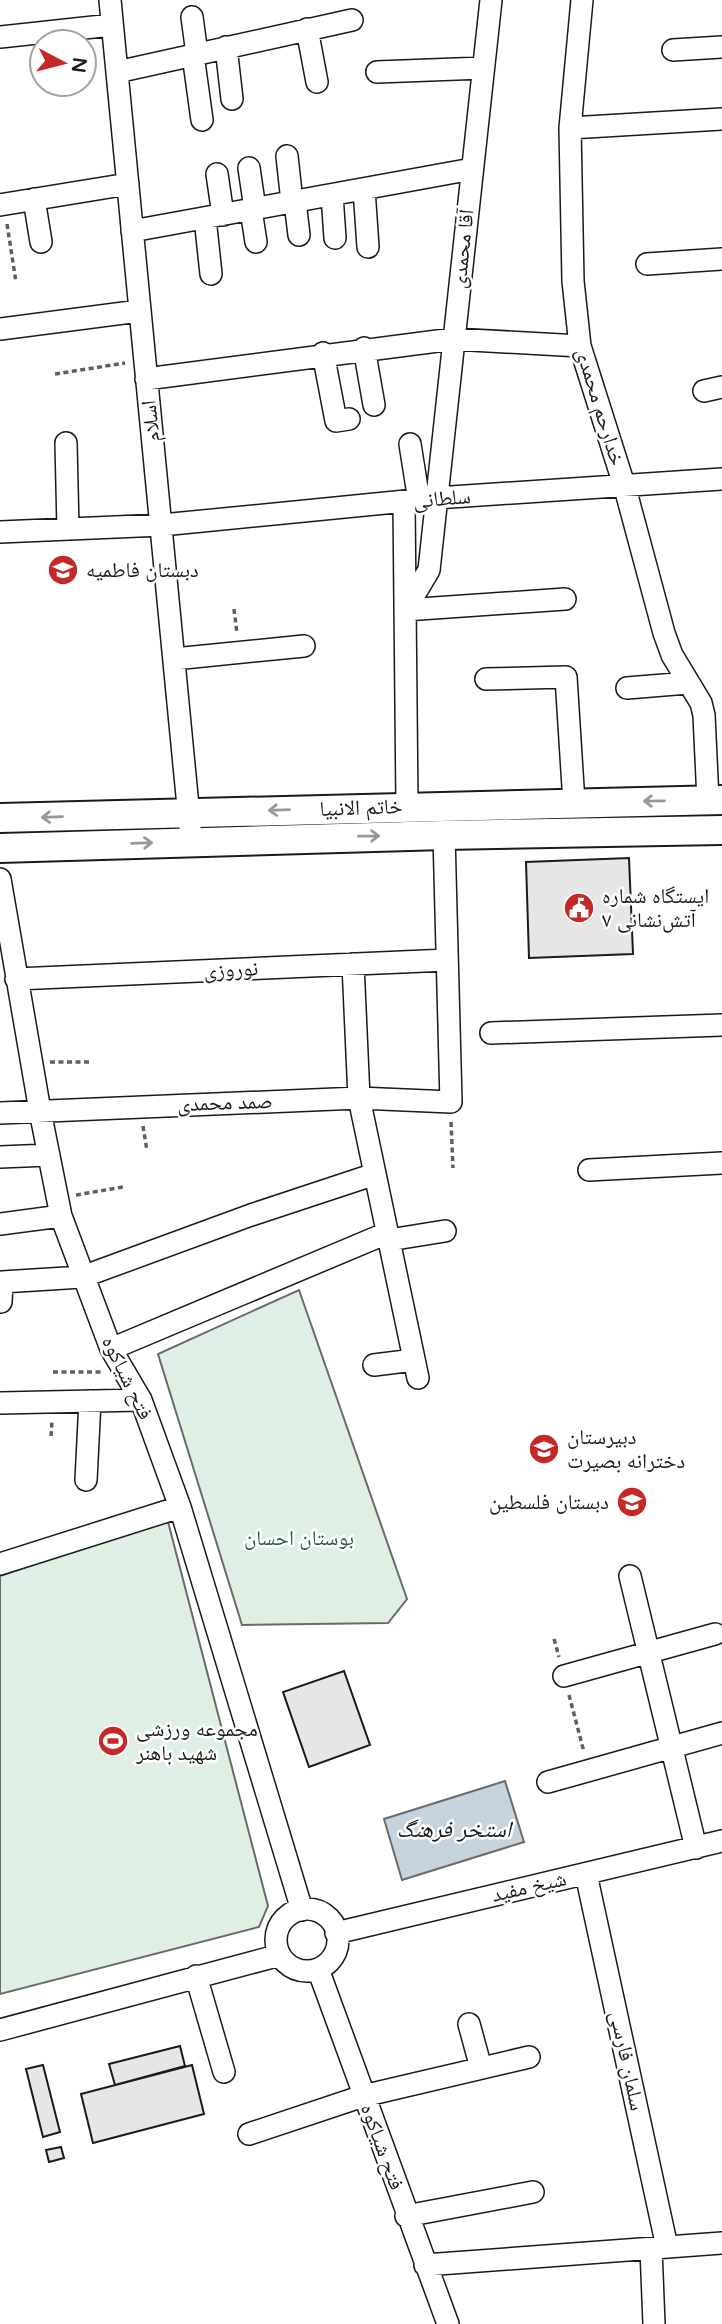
<svg xmlns="http://www.w3.org/2000/svg" width="722" height="2324" font-family="'Varela Round','Noto Naskh Arabic',sans-serif">
<style>
.green{fill:#e0efe3;stroke:#6a6a6a;stroke-width:2}
.water{fill:#c6d2dc;stroke:#6a6a6a;stroke-width:2}
.building{fill:#e6e6e6;stroke:#1a1a1a;stroke-width:2}
.lines{fill:none;stroke-linecap:round;stroke-linejoin:round}
.minor-casing{stroke:#1a1a1a;stroke-width:24}
.major-casing{stroke:#1a1a1a;stroke-width:32}
.path{stroke:#5f5f5f;stroke-width:3.5;stroke-dasharray:5 3.5;stroke-linecap:butt}
.minor{stroke:#fff;stroke-width:21}
.major{stroke:#fff;stroke-width:28}
.oneway{stroke:#989898}
.labels{text-anchor:middle;dominant-baseline:central;stroke-width:5;stroke-linejoin:round;paint-order:stroke}
.street-label{font-size:21px;fill:#1a1a1a;stroke:#fff}
.poi-label{font-size:21px;fill:#1a1a1a;stroke:#fff;text-anchor:start}
.park-label{font-size:21px;fill:#2b5a34;stroke:#fff}
.water-label{font-size:23px;font-style:italic;fill:#1a1a1a;stroke:#fff}
</style>
<rect width="100%" height="100%" fill="#fff"/>
<!-- green -->
<path class="green" d="M299,1290L407,1599L388,1623L242,1625L158,1354Z
M167,1518L268,1906L259,1927L0,1994V1576Z"/>
<!-- water -->
<path class="water" d="M505,1781L524,1842L402,1880L384,1819Z"/>
<!-- building -->
<path class="building" d="M629,858L633,954L529,958L526,862Z
M344,1671L370,1745L309,1767L283,1692Z
M180,2046L185,2066L115,2085L109,2064Z
M43,2065L60,2132L43,2137L26,2069Z
M192,2065L204,2114L93,2143L81,2094Z
M61,2147L64,2158L49,2162L46,2150Z"/>
<g class="lines">
<!-- minor casing -->
<g class="minor-casing">
<path id="minor" d="M110,0L190,827
M582,0L570,128L573,281L580,346L625,488L664,633L672,655L701,703L704,715L708,800
M192,17L197,54
M307,29L317,82
M0,37L112,25
M226,47L232,99
M673,50L722,47
M193,55L202,120
M117,72L352,20
M377,72L483,68
M570,128L722,119
M287,156L292,202
M249,168L255,209
M217,174L223,215
M364,189L368,247
M332,195L335,238
M34,199L41,242
M295,202L299,235
M0,205L128,184
M251,210L256,242
M205,218L211,274
M132,231L472,169
M647,264L722,259
M0,329L139,311
M364,348L374,405
M323,353L336,421L349,419
M146,379L453,339L580,346
M704,391L722,387
M66,443L68,529
M410,444L419,501
M404,502L407,806
M0,532L162,525L436,498L722,479
M405,610L429,570L491,0
M405,610L565,599
M174,659L304,646
M486,679L566,677L574,803
M627,688L688,683
M0,879L40,1111L61,1216L111,1349L141,1400L180,1507L302,1910
M353,964L359,1098L418,1378
M16,979L447,960
M491,1033L722,1025
M0,1113L359,1098L451,1102L444,835
M0,1157L49,1155
M589,1170L722,1163
M0,1224L61,1216
M389,1240L445,1231
M1,1302L2,1282L82,1277L251,1215L375,1174
M111,1349L387,1233
M374,1365L414,1360
M0,1403L141,1400
M86,1480L90,1401
M0,1564L180,1507
M630,1576L696,1848
M564,1676L715,1634
M548,1782L722,1733
M586,1874L667,2247
M276 1940a31 31 0 1 1 62 0a31 31 0 1 1-62 0Z
M336,1933L722,1841
M318,1969L448,2324
M196,1976L224,2072
M469,2024L481,2068
M0,2030L280,1955
M249,2134L363,2096L529,2057
M406,2216L533,2192
M651,2249L654,2324
M425,2265L722,2243"/>
</g>
<!-- major casing -->
<g class="major-casing">
<path id="major" d="M0,818L722,800
M0,848L444,835L722,830"/>
</g>
<!-- path -->
<path class="path" d="M7,224L16,282
M55,374L125,363
M234,609L237,633
M50,1062H89
M451,1122L453,1168
M143,1126L147,1151
M76,1195L123,1187
M53,1372H102
M51,1436L52,1421
M554,1639L559,1657
M569,1695L584,1752"/>
<!-- minor -->
<use href="#minor" class="minor"/>
<!-- major -->
<use href="#major" class="major"/>
</g>
<!-- one-way arrows -->
<defs><path id="oneway-shaft" d="M-6 0H5M1.5-3L5.5 0L1.5 3" fill="none" stroke-width="1.6" stroke-linecap="round" stroke-linejoin="round" transform="scale(1.75)"/></defs>
<g class="oneway">
<use href="#oneway-shaft" transform="translate(654 801) rotate(179)"/>
<use href="#oneway-shaft" transform="translate(279 810) rotate(178)"/>
<use href="#oneway-shaft" transform="translate(52 817) rotate(178)"/>
<use href="#oneway-shaft" transform="translate(369 836) rotate(-1)"/>
<use href="#oneway-shaft" transform="translate(142 843) rotate(-2)"/>
</g>
<!-- icons -->
<defs>
<g id="school-disc" transform="scale(1.575)"><circle r="9.5" fill="#c62828" stroke="#fff"/><path d="M0-5L7-2L0 1L-7-2ZM-4 1L0 2.5L4 1V4Q0 6-4 4Z" fill="#fff"/></g>
<g id="civic-disc" transform="scale(1.575)"><circle r="9.5" fill="#c62828" stroke="#fff"/><path d="M-.6-6.5H3V-4.5H.6V-3L4-1V1h2V6H-6V1h2V-1L-.6-3ZM-1.2 2.5V6h2.4V2.5Z" fill="#fff"/></g>
<g id="stadium-disc" transform="scale(1.575)"><circle r="9.5" fill="#c62828" stroke="#fff"/><path d="M0-5a6.5 5 0 1 0 0 10a6.5 5 0 1 0 0-10ZM-3.5-1.8h7v3.6h-7Z" fill="#fff"/></g>
</defs>
<g fill-rule="evenodd">
<use href="#school-disc" x="63" y="570"/>
<use href="#civic-disc" x="579" y="908"/>
<use href="#school-disc" x="544" y="1449"/>
<use href="#school-disc" x="632" y="1502"/>
<use href="#stadium-disc" x="113" y="1741"/>
</g>
<g class="labels">
<!-- street labels -->
<g class="street-label">
<text transform="translate(463 249) rotate(-84)">آقا محمدی</text>
<text transform="translate(600 407) rotate(73)">خدارحم محمدی</text>
<text transform="translate(151 421) rotate(-96)">اسلام</text>
<text transform="translate(442 499) rotate(-5)">سلطانی</text>
<text transform="translate(361 808) rotate(-2)">خاتم الانبیا</text>
<text transform="translate(231 970) rotate(-3)">نوروزی</text>
<text transform="translate(225 1103) rotate(-2)">صمد محمدی</text>
<text transform="translate(127 1378) rotate(64)">فتح شیاکوه</text>
<text transform="translate(529 1887) rotate(-13)">شیخ مفید</text>
<text transform="translate(627 2061) rotate(78)">سلمان فارسی</text>
<text transform="translate(382 2147) rotate(70)">فتح شیاکوه</text>
</g>
<!-- poi labels -->
<g class="poi-label">
<text x="86" y="570">دبستان فاطمیه</text>
<text x="602" y="896">ایستگاه شماره<tspan x="602" dy="24">۷ آتش‌نشانی</tspan></text>
<text x="567" y="1437">دبیرستان<tspan x="567" dy="24">دخترانه بصیرت</tspan></text>
<text x="609" y="1502" text-anchor="end">دبستان فلسطین</text>
<text x="136" y="1729">مجموعه ورزشی<tspan x="136" dy="24">شهید باهنر</tspan></text>
</g>
<!-- park labels -->
<g class="park-label">
<text x="299" y="1538">بوستان احسان</text>
</g>
<!-- water labels -->
<g class="water-label">
<text x="454" y="1830">استخر فرهنگ</text>
</g>
</g>
<!-- north arrow -->
<g transform="translate(63 63) rotate(97)"><circle r="33" fill="#ffffff" stroke="#a3a3a3" stroke-width="2"/>
<path d="M0-5L12 26L0 18L-12 26Z" fill="#c62828"/>
<text y="-10" font-size="19" font-weight="bold" text-anchor="middle" fill="#1a1a1a">N</text>
</g>
</svg>
